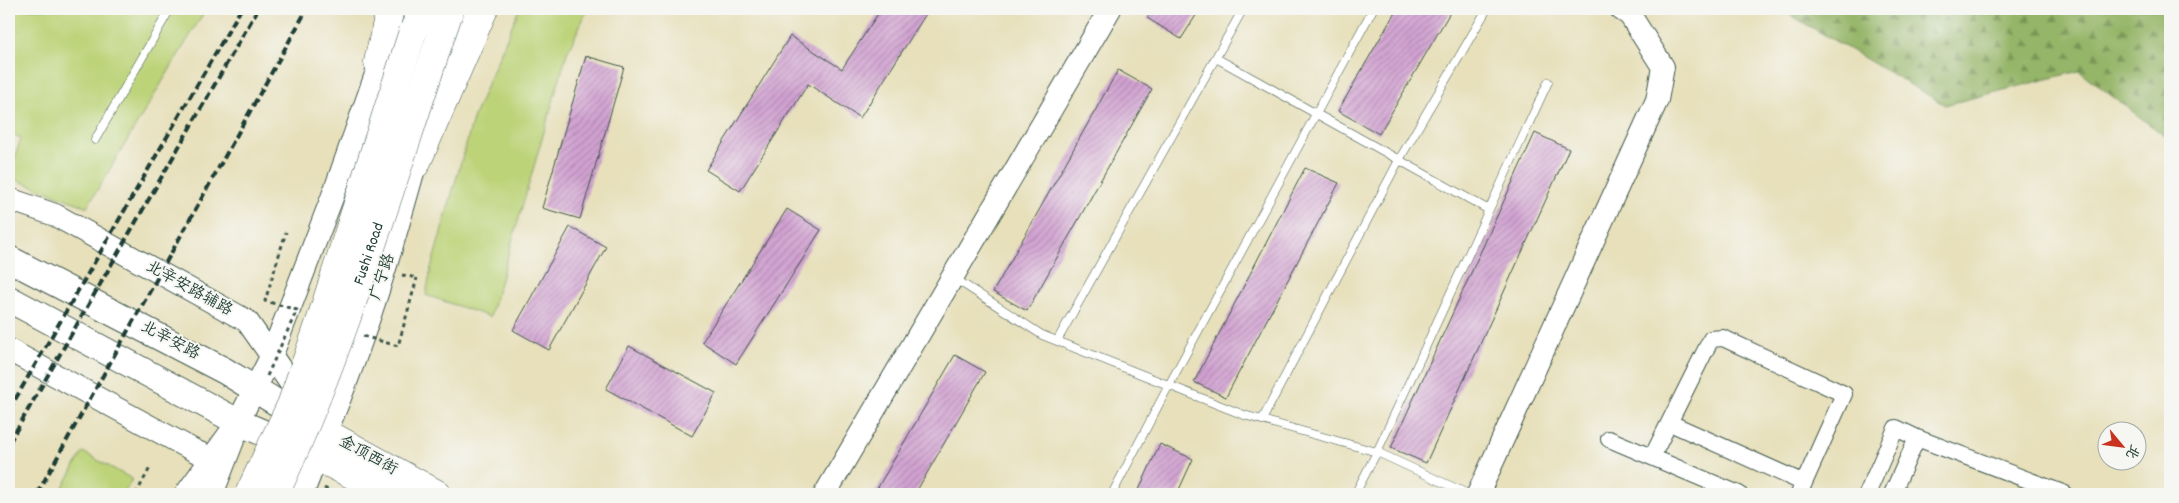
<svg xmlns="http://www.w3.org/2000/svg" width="2179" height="503" font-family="Dekko,'LXGW WenKai TC',sans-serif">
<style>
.forest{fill:url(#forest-firs);stroke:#5a794e}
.park{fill:#bcd378;stroke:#6e8856}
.building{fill:url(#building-hatch)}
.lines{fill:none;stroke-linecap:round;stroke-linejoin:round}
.lane-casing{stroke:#3d5548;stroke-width:9}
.street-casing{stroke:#3d5548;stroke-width:18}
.secondary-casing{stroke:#3d5548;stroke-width:24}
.primary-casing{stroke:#3d5548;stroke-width:28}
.highway-casing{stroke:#3d5548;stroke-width:29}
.path{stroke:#3d5548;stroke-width:3;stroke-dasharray:4 4;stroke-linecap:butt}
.lane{stroke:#fff;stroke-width:8}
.street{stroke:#fff;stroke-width:16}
.secondary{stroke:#fff;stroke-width:22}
.primary{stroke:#fff;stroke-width:26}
.highway{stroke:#fff;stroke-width:28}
.rail{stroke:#1f3d34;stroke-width:4;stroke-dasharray:8 4;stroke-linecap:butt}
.highway-bridge-casing{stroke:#3d5548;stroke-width:29;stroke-linecap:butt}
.path-bridge{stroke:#3d5548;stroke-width:3;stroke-dasharray:4 4;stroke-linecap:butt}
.highway-bridge{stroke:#fff;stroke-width:28}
.labels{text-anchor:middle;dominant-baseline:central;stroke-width:4;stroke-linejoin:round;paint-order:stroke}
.street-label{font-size:16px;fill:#1f3d34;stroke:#f6f6f2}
</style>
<defs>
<pattern id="forest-firs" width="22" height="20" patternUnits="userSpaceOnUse" patternTransform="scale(1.25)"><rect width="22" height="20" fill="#95b568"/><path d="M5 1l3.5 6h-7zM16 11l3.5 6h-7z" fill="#799456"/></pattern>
<pattern id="building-hatch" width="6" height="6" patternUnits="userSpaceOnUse" patternTransform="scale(1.25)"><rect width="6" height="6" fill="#d2a2d2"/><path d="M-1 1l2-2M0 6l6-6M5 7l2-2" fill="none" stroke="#aa85ab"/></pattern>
</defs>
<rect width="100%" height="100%" fill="#f6f6f2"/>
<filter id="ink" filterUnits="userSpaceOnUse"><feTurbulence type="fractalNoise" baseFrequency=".02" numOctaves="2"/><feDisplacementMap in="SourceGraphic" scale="10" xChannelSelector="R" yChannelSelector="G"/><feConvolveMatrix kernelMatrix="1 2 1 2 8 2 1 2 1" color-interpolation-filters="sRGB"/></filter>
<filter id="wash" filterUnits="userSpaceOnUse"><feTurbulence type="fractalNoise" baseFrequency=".0096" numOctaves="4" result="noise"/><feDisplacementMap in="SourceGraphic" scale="20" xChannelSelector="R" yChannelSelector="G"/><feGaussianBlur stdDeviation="1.12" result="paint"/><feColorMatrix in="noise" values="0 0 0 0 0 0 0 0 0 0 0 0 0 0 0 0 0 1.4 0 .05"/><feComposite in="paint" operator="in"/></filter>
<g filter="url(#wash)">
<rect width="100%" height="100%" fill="#e7e0bb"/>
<!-- forest -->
<path class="forest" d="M1780,9H2170V140L2079,71L1945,105Z"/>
<!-- park -->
<path class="park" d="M9,9H206L87,207L9,177L21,138L9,132Z
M519,9H588L567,53L490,317L426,295L431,268L474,116Z
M83,452L132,479L124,494H59Z"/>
<g id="blocks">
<!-- building -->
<path class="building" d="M881,9H929L860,118L808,84L740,191L706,170L790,36L842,69Z
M1153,9H1200L1181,39L1147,18Z
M1397,9H1452L1379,134L1338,111Z
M586,56L624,67L580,219L542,208Z
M1118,70L1152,89L1027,311L993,292Z
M1535,133L1569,149L1426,463L1391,448Z
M1305,168L1339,183L1226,397L1194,382Z
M787,209L821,230L736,364L702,342Z
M570,227L606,247L549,350L513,330Z
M629,346L716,393L692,436L606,389Z
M955,355L985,372L915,494H874Z
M1160,444L1193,459L1177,494H1137Z"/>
</g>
</g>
<g filter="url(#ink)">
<use href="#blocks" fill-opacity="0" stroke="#3d5548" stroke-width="1"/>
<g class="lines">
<!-- lane casing -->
<g class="lane-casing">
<path id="lane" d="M1216,58L1489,210
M95,140L170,9
M954,278L1042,335L1244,415L1377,452L1468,494
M1057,341L1243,9
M1262,420L1399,160L1487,9
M1112,494L1169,385L1373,9
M1355,494L1377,452L1548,82"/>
</g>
<!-- street casing -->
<g class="street-casing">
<path id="street" d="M1670,423L1804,483
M1917,438L2065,494
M1609,439L1739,494
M1652,457L1711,339L1723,338L1844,394L1799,494
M1867,494L1896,428L1917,438L1892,494"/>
</g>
<!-- secondary casing -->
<g class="secondary-casing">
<path id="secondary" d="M448,62L468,9
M9,199L55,215L247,321L303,401
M9,350L195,451L211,458H223
M319,448C362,351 392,249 420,147
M186,494L238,422L271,357L335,190L386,46
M825,494L1110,9
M1478,494L1657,100L1663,67L1630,15L1621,9"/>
</g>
<!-- primary casing -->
<g class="primary-casing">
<path id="primary" d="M9,259L225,371L307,421
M9,299L238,422L296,447
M210,494L238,422
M300,494L315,456"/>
</g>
<!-- highway casing -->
<g class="highway-casing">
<path id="highway" d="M378,62L390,9
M416,164L484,9
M326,433L437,494
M315,456L391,494"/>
</g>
<!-- path -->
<path class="path" d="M402,275L417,278
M324,488L336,494
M136,494L151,466"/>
<!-- lane -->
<use href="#lane" class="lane"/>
<!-- street -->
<use href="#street" class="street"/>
<!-- secondary -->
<use href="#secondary" class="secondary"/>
<!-- primary -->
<use href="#primary" class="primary"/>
<!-- highway -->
<use href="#highway" class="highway"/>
<!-- rail -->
<path class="rail" d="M9,410L241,9
M9,443L258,9
M37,494L307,9"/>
<!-- highway-bridge casing -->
<g class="highway-bridge-casing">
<g id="highway-bridge">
<path d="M249,494L291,405L321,319L412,34L423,9"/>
<path id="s1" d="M275,494C348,338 394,172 450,9"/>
</g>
</g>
<!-- path-bridge -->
<path class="path-bridge" d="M363,336L398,346L417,278
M267,376L297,310L265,301L286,232"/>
<!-- highway-bridge -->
<use href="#highway-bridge" class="highway-bridge"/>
</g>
</g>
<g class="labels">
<!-- street labels -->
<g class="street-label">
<text stroke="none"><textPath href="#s1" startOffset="258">Fushi Road</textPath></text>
<text transform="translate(383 277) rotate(-72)">广宁路</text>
<text transform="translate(189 289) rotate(29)">北辛安路辅路</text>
<text transform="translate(170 341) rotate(28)">北辛安路</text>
<text transform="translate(368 456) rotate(29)">金顶西街</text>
</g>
</g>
<!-- margin -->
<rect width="2179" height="503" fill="none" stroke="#f6f6f2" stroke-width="30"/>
<!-- north arrow -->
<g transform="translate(2122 446) rotate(119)"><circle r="24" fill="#f6f6f2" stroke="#a0aca6"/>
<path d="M0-4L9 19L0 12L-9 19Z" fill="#c8321e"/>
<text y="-8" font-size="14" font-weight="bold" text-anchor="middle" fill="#1f3d34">北</text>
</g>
</svg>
